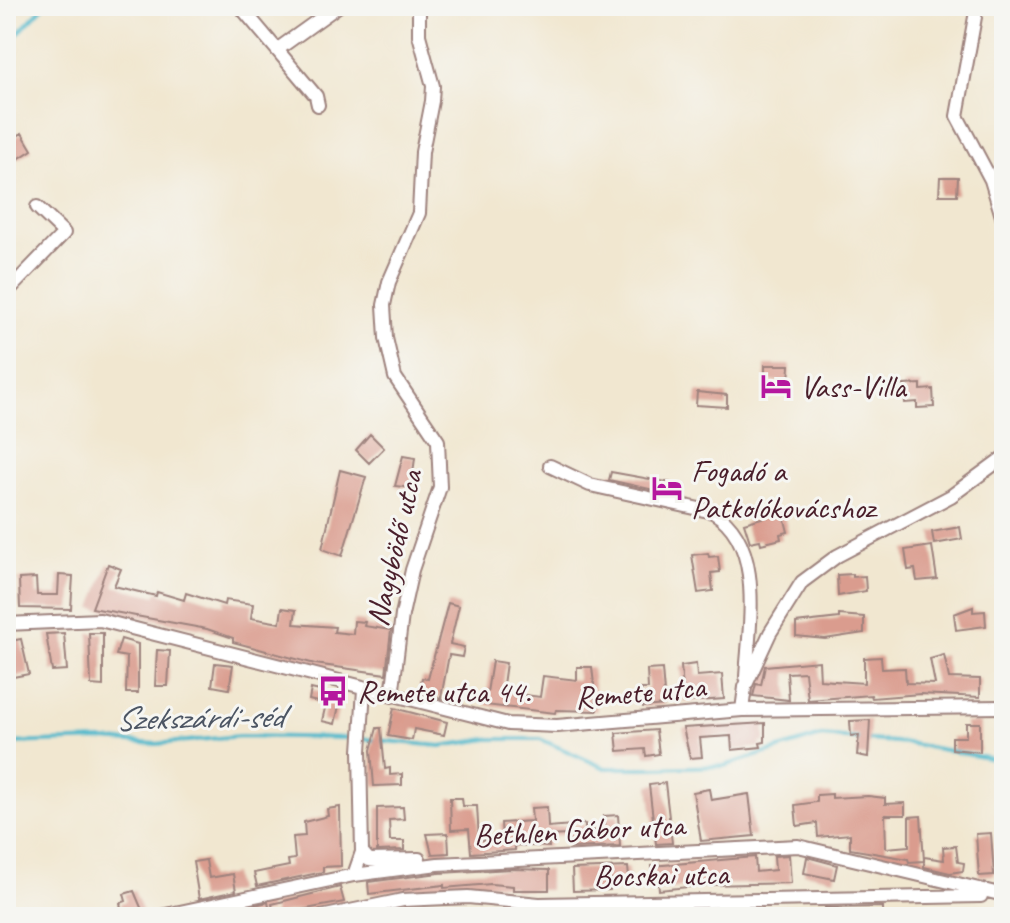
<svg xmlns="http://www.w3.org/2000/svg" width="1010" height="923" font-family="Caveat,sans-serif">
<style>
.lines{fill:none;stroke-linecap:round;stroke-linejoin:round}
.stream{stroke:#4fb9cc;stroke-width:4}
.building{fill:#da9c8e}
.street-casing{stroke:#9e837e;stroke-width:16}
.street{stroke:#fff;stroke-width:12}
.labels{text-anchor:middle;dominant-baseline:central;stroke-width:6;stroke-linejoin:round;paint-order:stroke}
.poi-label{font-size:32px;fill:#4a1f2b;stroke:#f6f6f2;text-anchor:start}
.street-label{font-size:32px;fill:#4a1f2b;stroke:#f6f6f2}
.water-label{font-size:34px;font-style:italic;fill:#4c5563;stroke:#f6f6f2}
</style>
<rect width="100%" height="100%" fill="#f6f6f2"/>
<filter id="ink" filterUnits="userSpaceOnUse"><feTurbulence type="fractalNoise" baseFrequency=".0125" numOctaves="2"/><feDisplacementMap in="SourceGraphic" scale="16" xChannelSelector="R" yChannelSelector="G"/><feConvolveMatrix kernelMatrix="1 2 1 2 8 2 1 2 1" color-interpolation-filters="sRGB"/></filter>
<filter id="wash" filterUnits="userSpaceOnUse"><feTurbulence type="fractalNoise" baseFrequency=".006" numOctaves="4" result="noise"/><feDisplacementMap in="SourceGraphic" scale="32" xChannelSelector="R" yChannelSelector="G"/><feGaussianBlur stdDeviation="1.8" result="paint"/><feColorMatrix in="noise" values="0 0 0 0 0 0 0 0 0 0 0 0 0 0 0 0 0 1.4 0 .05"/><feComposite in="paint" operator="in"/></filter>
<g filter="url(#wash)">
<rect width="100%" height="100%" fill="#f1e7d0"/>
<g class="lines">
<!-- stream -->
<path class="stream" d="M6,46L44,6
M6,743L104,740L156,744L240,736L353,738L441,746L488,739H540L605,768H650L724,766L821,736L907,743L1004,761"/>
</g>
<g id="blocks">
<!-- building -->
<path class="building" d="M22,133L32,150L18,159L8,142Z
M940,177H958L957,195H939Z
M765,365H790L789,382L765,381Z
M921,384V390L933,389L934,407L917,408V402L905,403L904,385Z
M697,392L727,395V407L696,405Z
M370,434L384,448L369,463L356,450Z
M403,456L415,458L411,488L395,486Z
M340,470L366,477L342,556L322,549Z
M611,472L683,485L681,496L609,480Z
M783,512L788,532L780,534L781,539L761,544L760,540L750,542L744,523Z
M960,527L962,539L934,544L932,532Z
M932,546L937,579L917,581L915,569L908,570L905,550Z
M708,553L709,557L718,556L720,572L711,573L713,591L698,593L692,555Z
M108,564L121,569L114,586L156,596L157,592L184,600L186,593L224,605L225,600L253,604L251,618L280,623L282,608L296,610L294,624L335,627L334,632L353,634L354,621L365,622L364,626L391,630L386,674L315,664L233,642V638L207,629L92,608Z
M853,574V577L865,576L866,591L838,596L837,575Z
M59,575L73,576L71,609L20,608L19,579L36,578L37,595H58Z
M448,603L459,606L450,644L464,647L462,657L449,655L441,698L419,692L422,678L428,679Z
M973,607V612L985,611L986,626L956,630L954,614Z
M839,615L864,617V633L825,639L796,636V623L839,618Z
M64,633L67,670L52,671L46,634Z
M89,633H103V686L91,685Z
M21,639L29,674L13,677L6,642Z
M121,639L138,644V693H126L127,657L116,655Z
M157,650L170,651L168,686H155Z
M944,655L949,678L980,679V697L920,694L872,698L871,695L808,700L805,672L787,673L789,700L753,696L756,684L761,685L765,666L819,661L820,680L864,683V658L881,657L882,669L905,668L906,683L935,684L930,659Z
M492,661L506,663L502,692L540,697L543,676L577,680V667H592L597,711L556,710L555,713L485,705Z
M215,663L233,665L229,689L212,686Z
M696,664L697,676L722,674L724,699L684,702L681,666Z
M662,669L665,705L643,707L641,689H648L647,670Z
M311,689L341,696L335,724L322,721L326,704L309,700Z
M394,708L447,722L444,735L414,729L412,740L388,736Z
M870,720L868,757L857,755L859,735L851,736L850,721Z
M765,723V742L760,743L761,747L732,750L731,736L700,738L702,757L690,758L683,728Z
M966,723H980V752L952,749V737H966Z
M377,728H381L385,769L390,768V775L402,774V785L374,786L371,750Z
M656,730L659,754L646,756L645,749L618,751L616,733Z
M665,783L672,843L656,844L649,785Z
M709,789L711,800L749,794L754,836L701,841L693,792Z
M832,794V798L868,796L885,798V804L905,803V815H885L886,848L909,846V817L921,816L924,861L909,862L908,859L850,849V834L818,837L817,823L797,826L795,805L817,802V795Z
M450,798H462L463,806H477L479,840L502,839L501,823L532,821L531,808L547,807L548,827L585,824V831L605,830L604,816L618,815L620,846L571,848L567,835L548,836L549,847L515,845V850L471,853L469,829L451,830Z
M340,807L341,866L323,867V872L257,886L254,873L289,866L288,860L295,859L293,837L305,836L304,822L328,816L327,809Z
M403,807L404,819L389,820L390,841H404V850L377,851V808Z
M448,833L449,853L432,854L427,834Z
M991,833L994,875L979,876L976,834Z
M956,846L958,862L964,863L963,871L950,873L924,867V857L944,860L943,847Z
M789,855L791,883L708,885L659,890L658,878L653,879L652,866L755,857L756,872L775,870L774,856Z
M807,857L837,865L834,879L804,873Z
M206,860L209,878L233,874L236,891L199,899L193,862Z
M628,867L629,878L610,880V890L573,891L572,869Z
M512,869L549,870V890H513V886L491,884L444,888V885L369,894L368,882L439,873Z
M340,887L344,902L274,915L272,904Z
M134,891L145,917H102L121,909L120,903L126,901L124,894Z
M268,902L270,912L246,917H202Z
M883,907V917L825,914V908Z"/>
</g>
</g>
<g filter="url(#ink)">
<use href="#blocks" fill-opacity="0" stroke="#9e837e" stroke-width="2"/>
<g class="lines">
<!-- street casing -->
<g class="street-casing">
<path id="street" d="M240,6L316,96L318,105
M977,6L957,116L991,180L1004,223
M278,49L338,6
M6,293L64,233L37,207
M550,466L590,485L713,512C765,543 749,625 746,677
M6,624L100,620L508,724L557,726L742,710L1004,707
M392,696L402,615L412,570L440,487L438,441L395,377L386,338L384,305L389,282L419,213L422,152L432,101L433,86L419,35V6
M742,710L745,687L770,633L802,582L837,556L951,496L1004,457
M362,852L369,860L419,859
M354,875L362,852L360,751L364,689
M156,917L354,875L438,864L798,846L1004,895
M321,917L403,900L468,897L539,904L981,896"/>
</g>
<!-- street -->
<use href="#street" class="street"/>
</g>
</g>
<!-- icons -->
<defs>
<g id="hotel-bare" transform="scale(2.4)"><path d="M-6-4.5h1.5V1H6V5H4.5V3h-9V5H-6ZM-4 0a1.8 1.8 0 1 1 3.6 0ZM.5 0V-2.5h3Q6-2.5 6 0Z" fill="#b5179e" stroke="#f6f6f2" stroke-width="2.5" paint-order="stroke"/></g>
<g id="bus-bare" transform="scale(2.4)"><path d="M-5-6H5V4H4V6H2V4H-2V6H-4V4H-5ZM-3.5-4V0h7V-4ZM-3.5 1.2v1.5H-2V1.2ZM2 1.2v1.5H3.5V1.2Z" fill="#b5179e" stroke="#f6f6f2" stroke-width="2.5" paint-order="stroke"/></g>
</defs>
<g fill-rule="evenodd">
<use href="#hotel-bare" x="776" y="386"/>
<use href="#hotel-bare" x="667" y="488"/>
<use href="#bus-bare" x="333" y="691"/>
</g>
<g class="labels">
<!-- poi labels -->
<g class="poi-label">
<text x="800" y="386">Vass-Villa</text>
<text x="691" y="470">Fogadó a<tspan x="691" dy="37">Patkolókovácshoz</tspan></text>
<text x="357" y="691">Remete utca 44.</text>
</g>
<!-- street labels -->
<g class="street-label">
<text transform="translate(394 548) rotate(-77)">Nagybödő utca</text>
<text transform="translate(640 692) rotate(-5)">Remete utca</text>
<text transform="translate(579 830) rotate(-3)">Bethlen Gábor utca</text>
<text transform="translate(661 875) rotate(-1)">Bocskai utca</text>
</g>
<!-- water labels -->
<g class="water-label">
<text transform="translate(199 717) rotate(-1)">Szekszárdi-séd</text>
</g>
</g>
<!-- margin -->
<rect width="1010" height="923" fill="none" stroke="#f6f6f2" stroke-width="32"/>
</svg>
